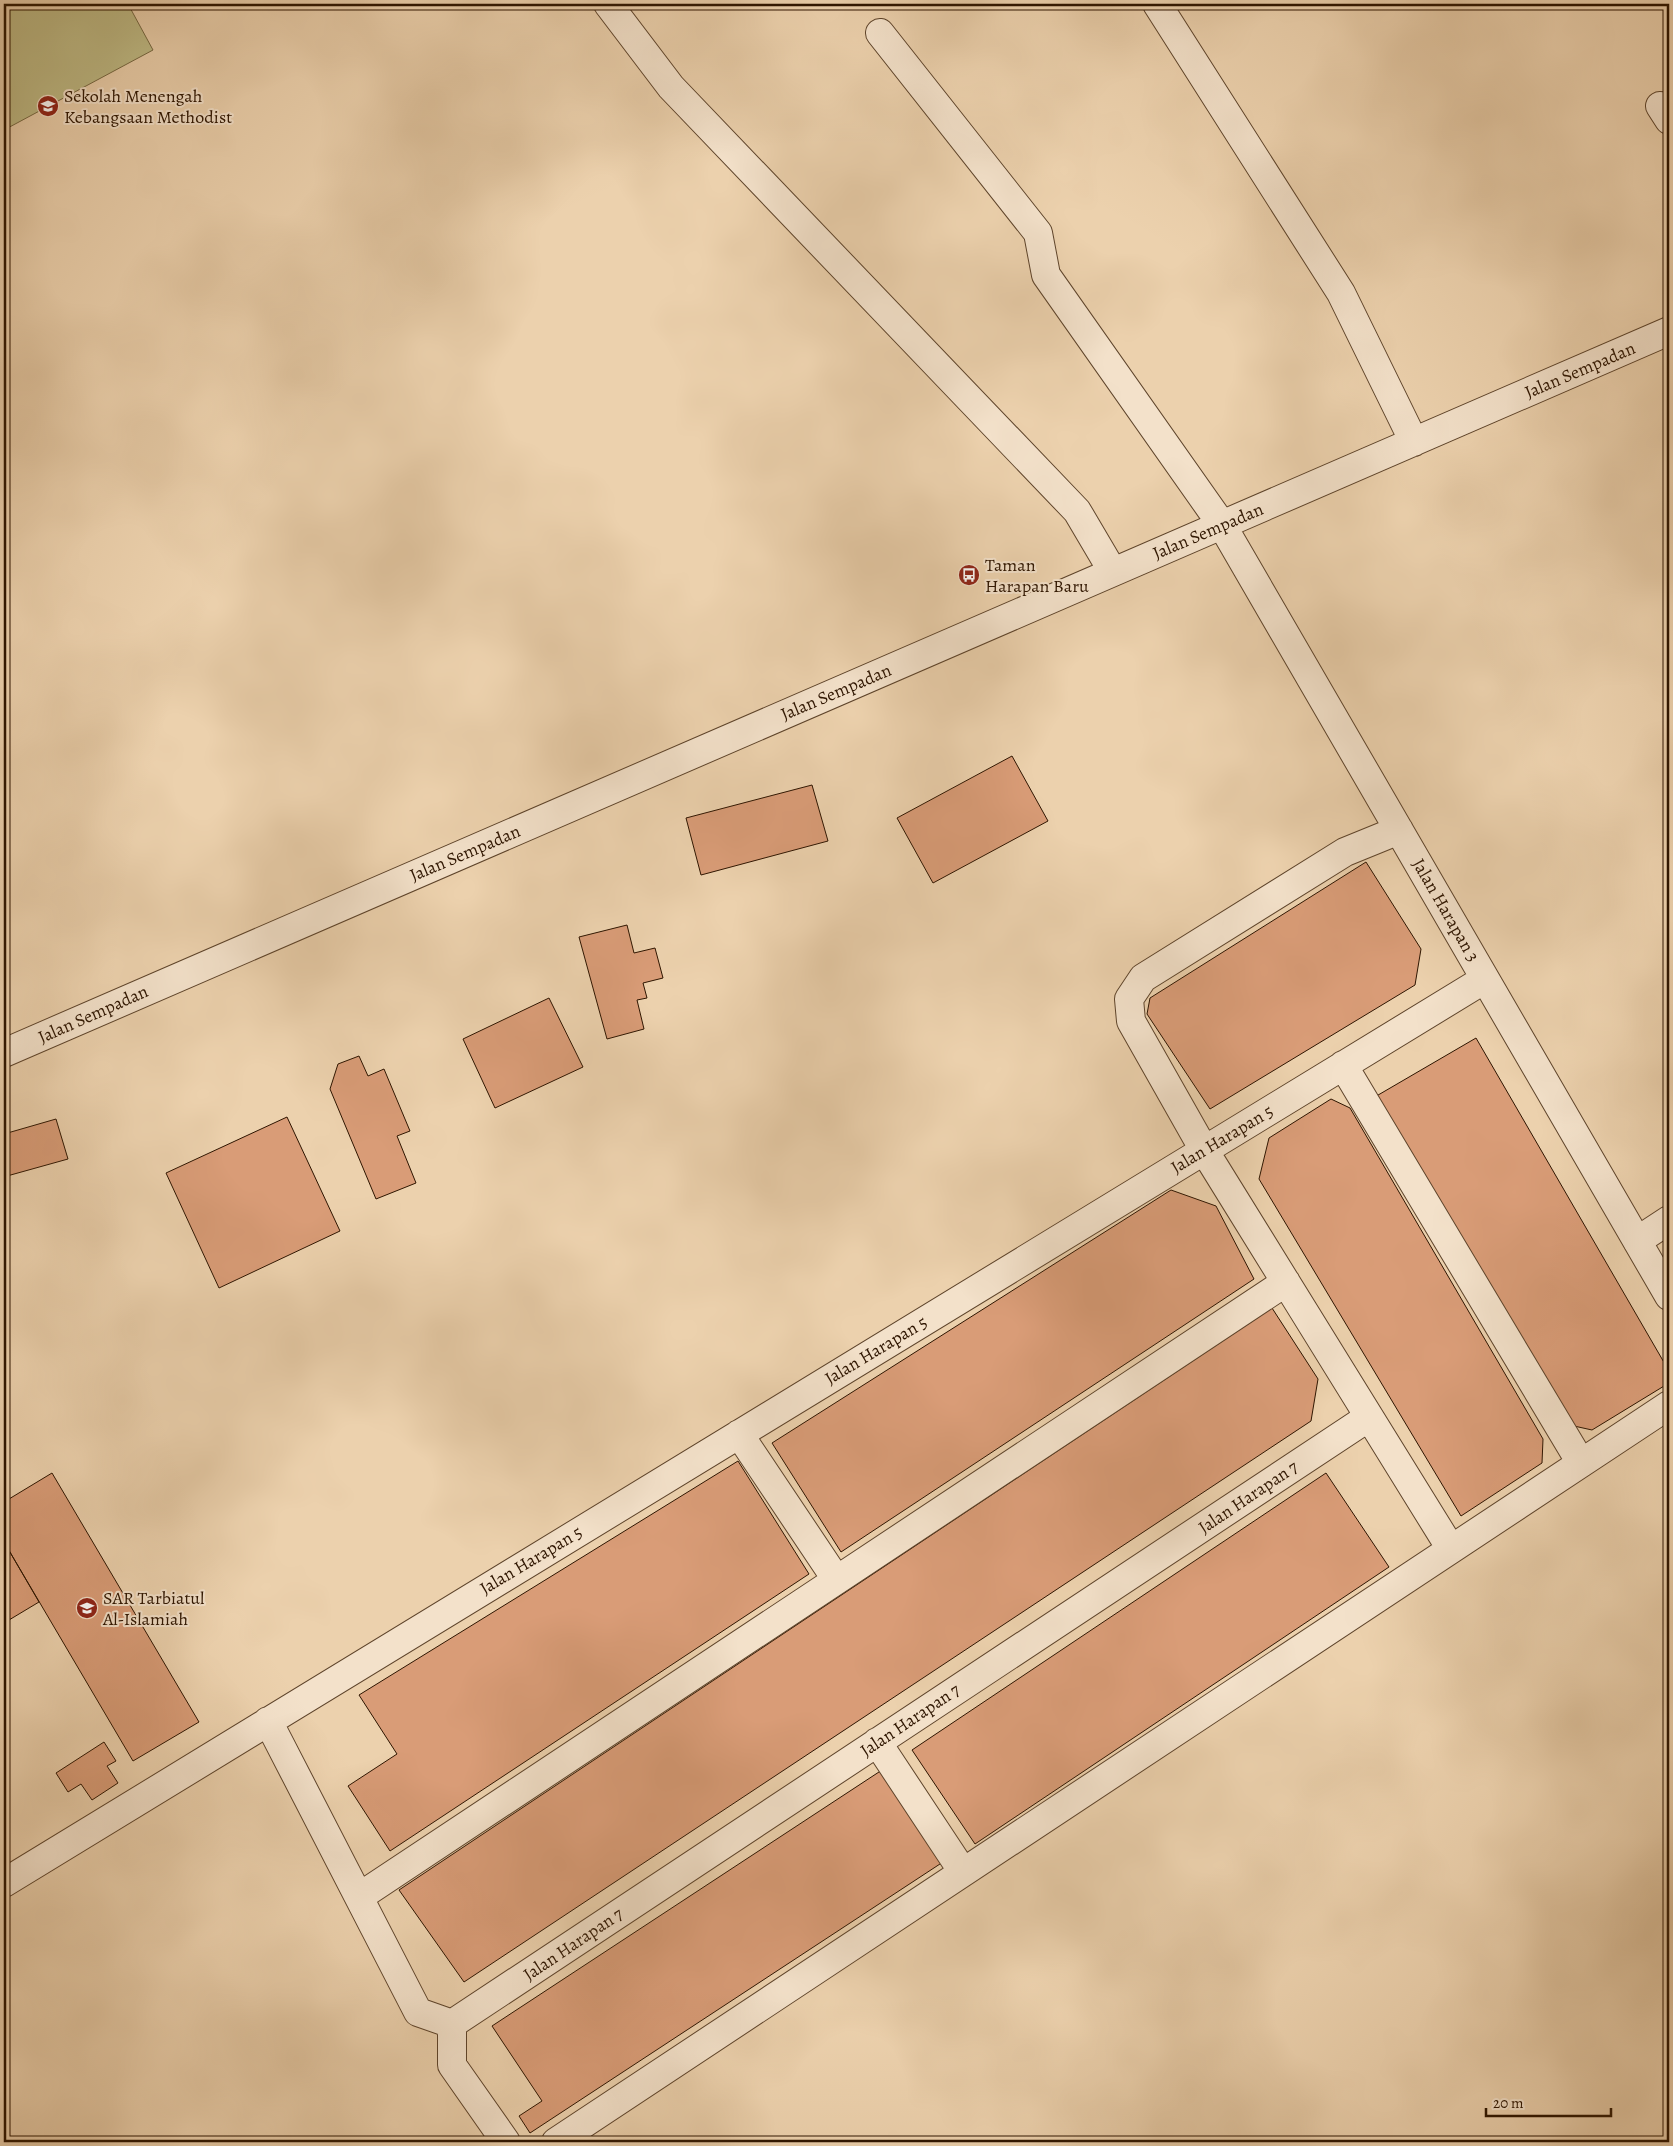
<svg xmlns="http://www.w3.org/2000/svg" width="1673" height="2146" font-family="Alegreya,serif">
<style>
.green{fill:#beba85;stroke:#766842}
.building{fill:#d99c77;stroke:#2e1500}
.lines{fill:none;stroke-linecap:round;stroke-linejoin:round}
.minor-casing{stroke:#5e442b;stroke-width:30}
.minor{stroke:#f3e1ca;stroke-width:28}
.labels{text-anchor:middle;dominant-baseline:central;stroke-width:4;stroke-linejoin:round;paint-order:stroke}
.poi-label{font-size:18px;fill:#2e1500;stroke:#f3e1ca;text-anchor:start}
.street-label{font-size:18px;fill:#2e1500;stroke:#f3e1ca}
</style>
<rect width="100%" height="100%" fill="#ecd1ad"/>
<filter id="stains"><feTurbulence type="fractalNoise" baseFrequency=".004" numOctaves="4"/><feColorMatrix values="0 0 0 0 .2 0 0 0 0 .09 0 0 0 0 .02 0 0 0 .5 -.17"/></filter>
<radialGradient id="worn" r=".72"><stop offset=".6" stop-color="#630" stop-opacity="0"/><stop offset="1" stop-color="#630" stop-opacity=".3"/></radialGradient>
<!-- green -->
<path class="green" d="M4,4H128L153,50L4,130Z"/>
<!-- building -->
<path class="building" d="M1012,756L1048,821L933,883L897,818Z
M812,785L828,841L701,875L686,818Z
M1366,862L1421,949L1415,985L1210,1109L1147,1014L1150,998Z
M627,925L634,953L655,948L663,978L643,983L647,998L637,1000L644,1029L607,1039L579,937Z
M549,998L583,1067L495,1108L463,1039Z
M1476,1038L1669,1371V1383L1592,1430L1574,1426L1373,1098Z
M359,1056L368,1076L384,1069L410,1131L397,1136L416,1183L376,1199L330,1089L338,1064Z
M1331,1099L1350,1108L1543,1439L1542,1463L1461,1516L1259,1179L1269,1138Z
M287,1117L340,1231L219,1288L166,1173Z
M56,1119L68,1159L7,1176L4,1163V1134Z
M1171,1190L1216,1206L1254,1279L841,1552L772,1443Z
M1272,1308L1318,1379L1311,1421L464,1982L399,1890Z
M738,1461L809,1574L390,1851L348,1786L397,1754L359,1695Z
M52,1473L199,1722L133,1761L4,1542V1502Z
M1326,1473L1389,1567L975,1844L912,1750Z
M7,1547L39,1602L4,1623V1549Z
M104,1742L116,1761L107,1766L118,1783L92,1800L81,1784L68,1792L56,1773Z
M882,1770L943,1862L530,2133L519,2116L542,2101L492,2026Z"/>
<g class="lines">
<!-- minor casing -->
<g class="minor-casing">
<path id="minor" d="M608,4L671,87L1077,511L1113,572
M1157,4L1341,293L1414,442
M880,33L1038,233L1046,275L1222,525L1669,1296
M1660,106L1669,120
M1399,830L1345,852L1143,978L1129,999L1131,1021L1204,1150L1451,1549
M4,1053L1669,331
M1343,1065L1581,1463
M1637,1241L1669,1220
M739,1434L836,1579
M268,1721L418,2012L452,2024
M877,1742L963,1872
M4,1883L1485,979
M359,1897L1286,1282
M452,2024L1369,1417
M452,2024V2065L506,2142
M556,2142L1669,1405"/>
</g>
<!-- minor -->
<use href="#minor" class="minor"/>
</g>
<!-- icons -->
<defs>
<g id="school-disc" transform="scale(1.125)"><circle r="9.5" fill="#8f2418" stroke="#f3e1ca"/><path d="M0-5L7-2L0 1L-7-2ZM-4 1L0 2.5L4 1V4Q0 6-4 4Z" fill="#fff"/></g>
<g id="bus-disc" transform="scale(1.125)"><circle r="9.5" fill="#8f2418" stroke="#f3e1ca"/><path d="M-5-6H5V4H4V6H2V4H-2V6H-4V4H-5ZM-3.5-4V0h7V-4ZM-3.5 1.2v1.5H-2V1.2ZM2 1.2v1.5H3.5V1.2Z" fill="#fff"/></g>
</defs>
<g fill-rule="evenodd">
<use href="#school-disc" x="48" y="106"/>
<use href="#bus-disc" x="969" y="575"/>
<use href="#school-disc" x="87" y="1608"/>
</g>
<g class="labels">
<!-- poi labels -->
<g class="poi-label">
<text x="64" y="96">Sekolah Menengah<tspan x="64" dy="21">Kebangsaan Methodist</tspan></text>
<text x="985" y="565">Taman<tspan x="985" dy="21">Harapan Baru</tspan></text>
<text x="103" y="1598">SAR Tarbiatul<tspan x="103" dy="21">Al-Islamiah</tspan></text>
</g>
<!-- street labels -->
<g class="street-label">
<text transform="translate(1580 370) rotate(-23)">Jalan Sempadan</text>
<text transform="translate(1208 531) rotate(-23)">Jalan Sempadan</text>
<text transform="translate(836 692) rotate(-23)">Jalan Sempadan</text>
<text transform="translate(465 853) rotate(-23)">Jalan Sempadan</text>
<text transform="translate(1446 910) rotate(60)">Jalan Harapan 3</text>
<text transform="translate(93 1014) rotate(-24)">Jalan Sempadan</text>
<text transform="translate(1222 1139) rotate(-31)">Jalan Harapan 5</text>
<text transform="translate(876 1350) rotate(-31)">Jalan Harapan 5</text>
<text transform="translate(1248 1497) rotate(-34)">Jalan Harapan 7</text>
<text transform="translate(531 1560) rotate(-31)">Jalan Harapan 5</text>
<text transform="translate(910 1720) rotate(-34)">Jalan Harapan 7</text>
<text transform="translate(573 1944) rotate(-34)">Jalan Harapan 7</text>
</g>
</g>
<!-- margin -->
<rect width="1673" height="2146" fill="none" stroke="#ecd1ad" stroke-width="20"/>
<rect x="5" y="5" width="1663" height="2136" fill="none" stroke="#2e1500" stroke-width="2.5"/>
<rect x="10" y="10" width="1653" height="2126" fill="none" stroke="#2e1500"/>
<!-- scale -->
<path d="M1486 2108v8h125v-8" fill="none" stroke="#2e1500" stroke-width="2.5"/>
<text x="1493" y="2108" font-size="15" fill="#2e1500" stroke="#f3e1ca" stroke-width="4" paint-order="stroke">20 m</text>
<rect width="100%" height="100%" filter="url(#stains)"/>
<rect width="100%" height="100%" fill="url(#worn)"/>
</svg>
